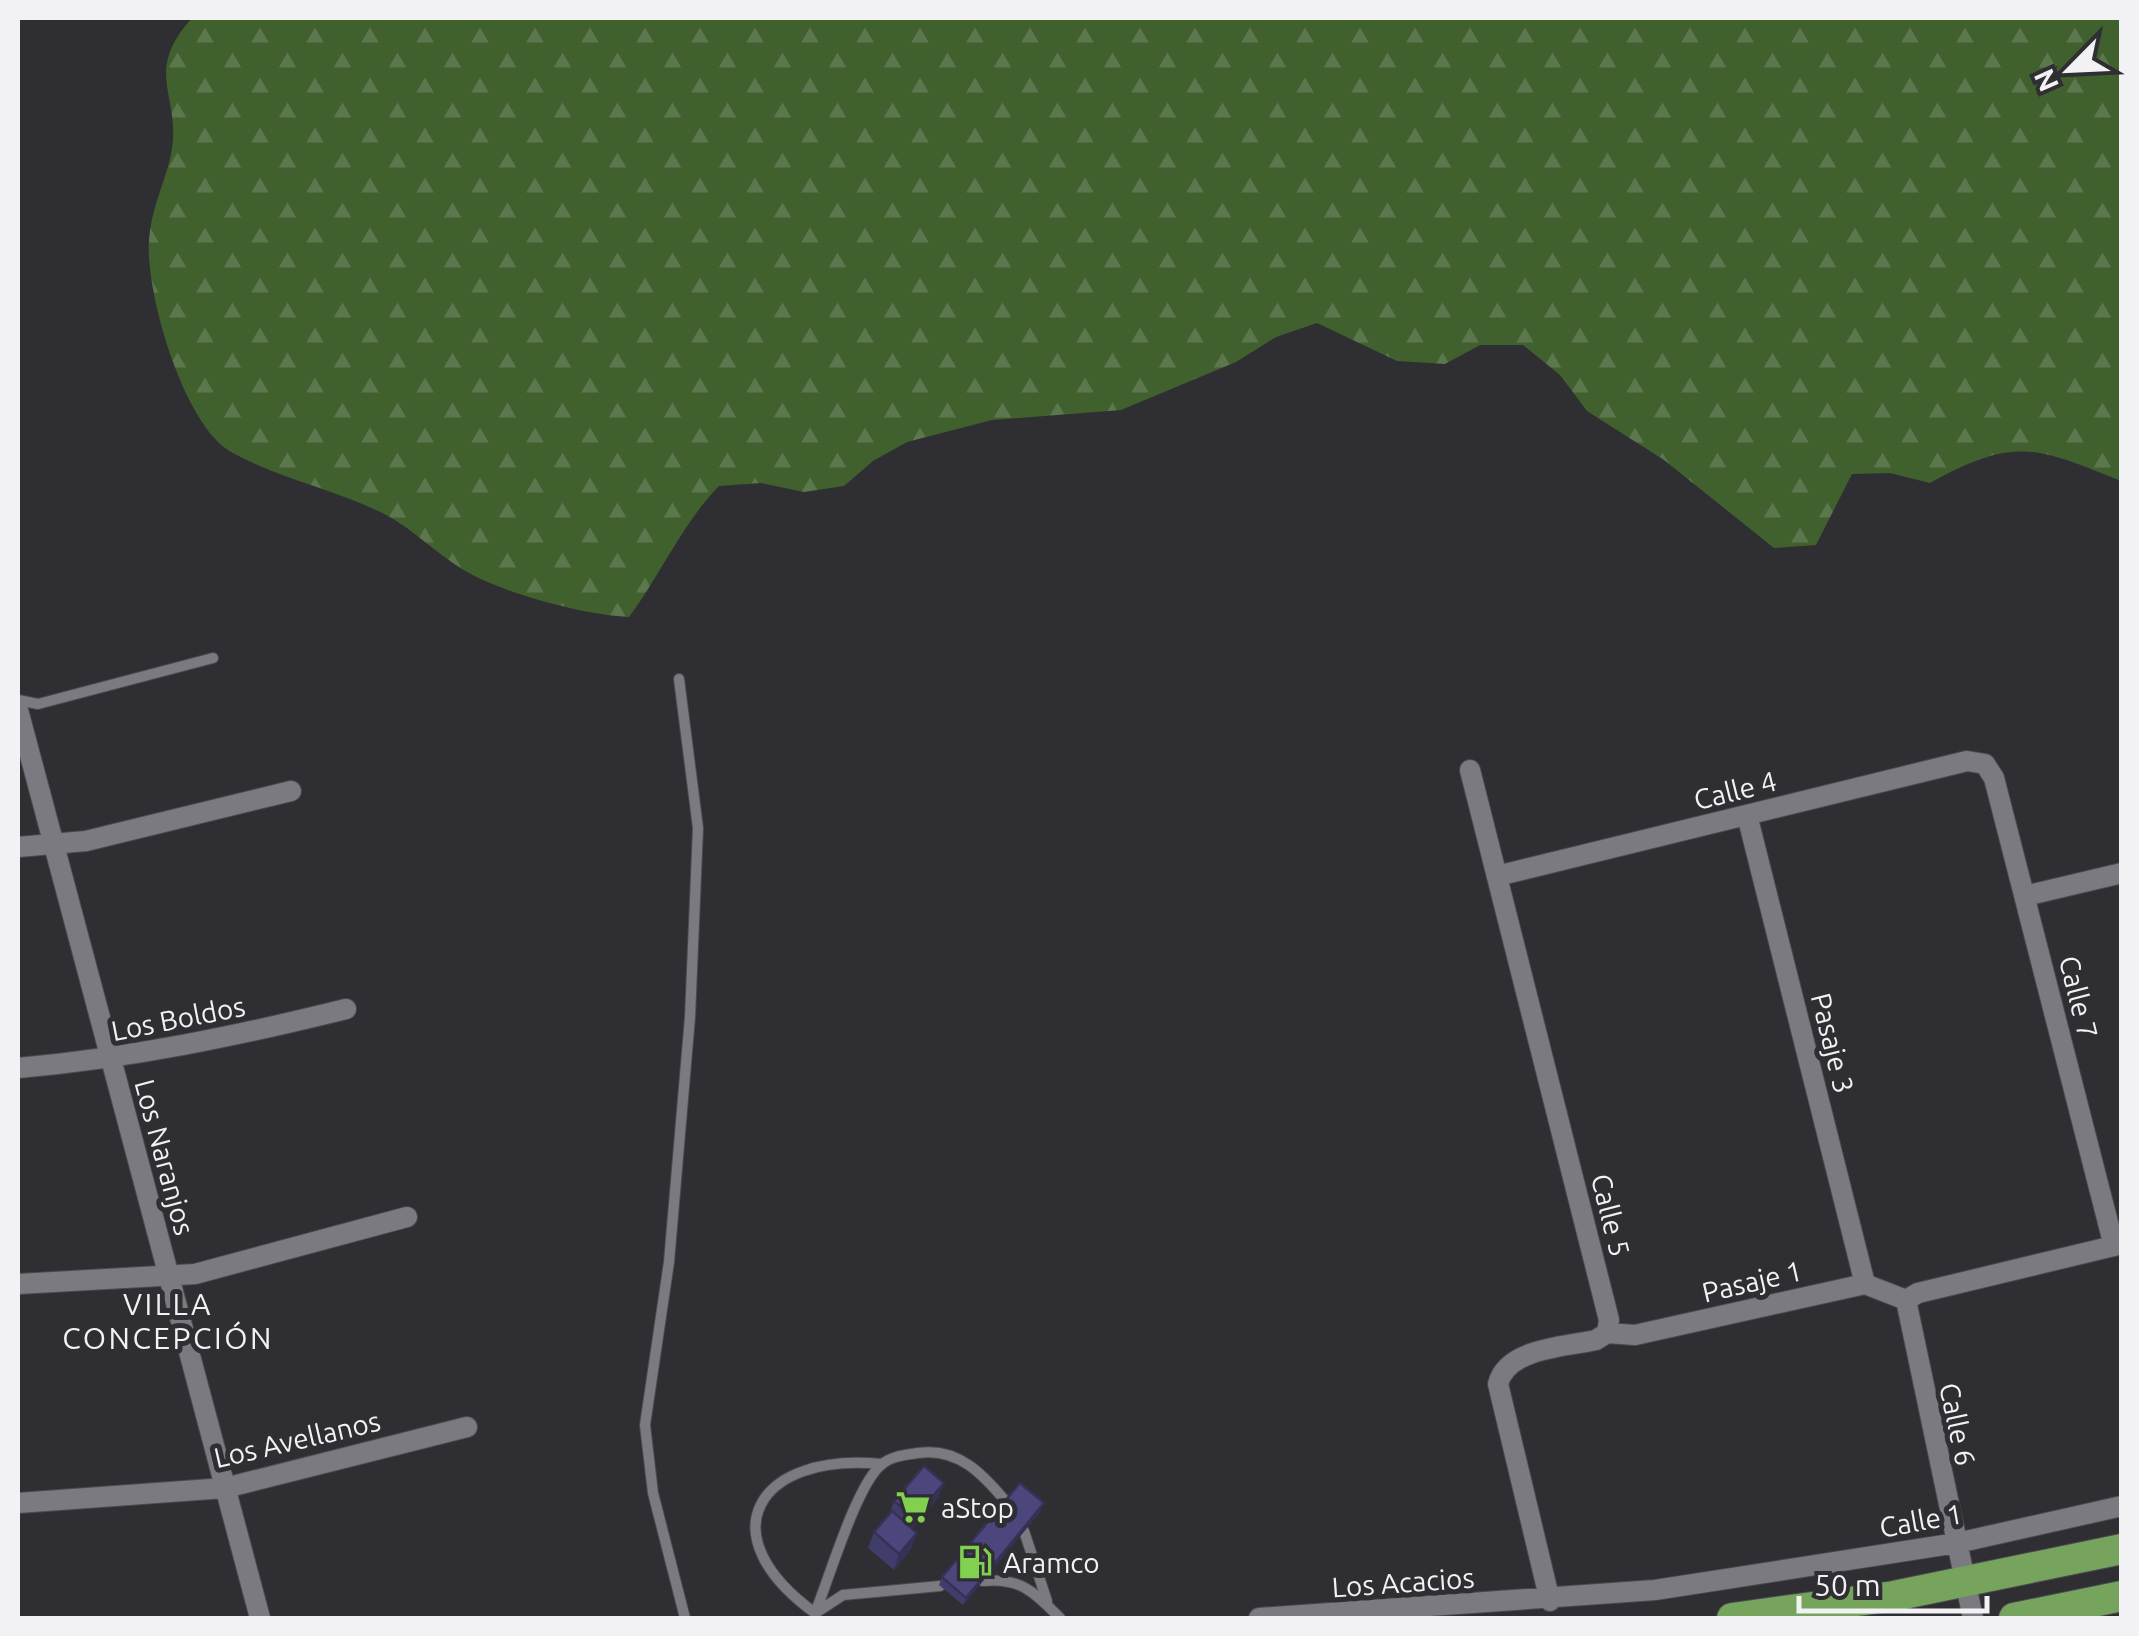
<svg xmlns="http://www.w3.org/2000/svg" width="2139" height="1636" font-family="Ubuntu,sans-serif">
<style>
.forest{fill:url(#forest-firs)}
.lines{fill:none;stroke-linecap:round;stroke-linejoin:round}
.service-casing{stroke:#4b4b4f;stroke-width:12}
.minor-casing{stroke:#4b4b4f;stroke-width:22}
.trunk-casing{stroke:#4b4b4f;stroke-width:32}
.service{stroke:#7a7a80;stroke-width:10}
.minor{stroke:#7a7a80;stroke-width:20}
.trunk{stroke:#77a45d;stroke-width:30}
.wall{fill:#403d6b}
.shaded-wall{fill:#343257}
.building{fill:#4b477c;stroke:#343257;stroke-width:2.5}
.labels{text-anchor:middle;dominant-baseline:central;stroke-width:10;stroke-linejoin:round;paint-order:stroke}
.street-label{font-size:28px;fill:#f2f2f5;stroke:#2e2e33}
.poi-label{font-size:28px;fill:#f2f2f5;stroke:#2e2e33;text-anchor:start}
.neighbourhood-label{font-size:30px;letter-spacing:2.5px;fill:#f2f2f5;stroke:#2e2e33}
</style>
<defs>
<pattern id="forest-firs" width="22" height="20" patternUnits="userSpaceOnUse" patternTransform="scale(2.5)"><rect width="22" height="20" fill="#40602e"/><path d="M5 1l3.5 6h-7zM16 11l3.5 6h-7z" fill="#5c774d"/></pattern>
</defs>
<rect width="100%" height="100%" fill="#2e2e33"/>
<!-- forest -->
<path class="forest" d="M192,18H2121V481C2036,447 2015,436 1930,483L1890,473L1852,474L1816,545L1774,548L1664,460L1587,411L1560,375L1523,345H1480L1445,364L1397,361L1317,323L1276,337L1236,362L1121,410L992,420L907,442L873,461L844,486L804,492L761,483L719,486C682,524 661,574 629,617C584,615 501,593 462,569C436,553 415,531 388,516C339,490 282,480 233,453C184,428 145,292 149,240C151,210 163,187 170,159C185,97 140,76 192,18Z"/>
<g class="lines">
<!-- service casing -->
<g class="service-casing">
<path id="service" d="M679,679L698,828L690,1017L669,1262L645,1425L653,1493L685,1618
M18,700L38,704L213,658
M881,1464C758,1452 706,1534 815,1613C829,1579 856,1486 881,1465C891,1456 905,1455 918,1453C958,1447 983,1474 1007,1503
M1024,1531L1047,1601
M983,1581C1021,1577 1035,1593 1060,1618
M817,1612L843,1595L940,1586"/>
</g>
<!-- minor casing -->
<g class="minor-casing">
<path id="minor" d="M18,710L260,1618
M1470,770L1609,1320L1607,1333
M1747,815L1865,1284
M18,847L86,841L291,791
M1497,876L1967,761L1985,764L1994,778L2114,1246
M2025,896L2122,873
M18,1068C130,1058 237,1036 346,1009
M18,1284L195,1274L407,1217
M1906,1300L1973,1618
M1906,1300L1918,1293L2122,1244
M1607,1333L1635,1335L1865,1284L1906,1300
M18,1503L225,1488L467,1427
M1550,1601L1498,1384C1507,1348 1565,1347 1596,1340L1607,1333
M1259,1618L1655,1590L1957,1543L2122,1506"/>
</g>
<!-- trunk casing -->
<g class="trunk-casing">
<path id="trunk" d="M1732,1618L1894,1596L2122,1549
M2014,1618L2122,1596"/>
</g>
<!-- service -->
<use href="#service" class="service"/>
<!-- minor -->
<use href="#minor" class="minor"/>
<!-- trunk -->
<use href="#trunk" class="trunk"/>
</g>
<!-- wall -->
<path class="wall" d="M944,1483L938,1498L912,1529V1548L894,1570L868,1548L874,1532L889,1514L894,1501Z
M1041,1511L963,1605L939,1585L942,1577Z"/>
<!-- shaded-wall -->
<path class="shaded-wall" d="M944,1483L938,1498L908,1534L914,1518Z
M1044,1503L1041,1511L963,1605L966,1598Z
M917,1533L912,1548L894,1570L899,1554Z"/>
<!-- building -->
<path class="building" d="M924,1466L944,1483L914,1518L894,1501Z
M1020,1483L1044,1503L966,1598L942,1577Z
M892,1511L917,1533L899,1554L874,1532Z"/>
<!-- icons -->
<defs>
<g id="supermarket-bare" transform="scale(2.7)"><path d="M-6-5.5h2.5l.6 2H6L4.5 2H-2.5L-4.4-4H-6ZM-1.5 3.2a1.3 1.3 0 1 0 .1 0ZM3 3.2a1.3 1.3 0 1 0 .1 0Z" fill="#82d04f" stroke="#2e2e33" stroke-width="2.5" paint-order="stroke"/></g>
<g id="fuel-bare" transform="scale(2.7)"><path d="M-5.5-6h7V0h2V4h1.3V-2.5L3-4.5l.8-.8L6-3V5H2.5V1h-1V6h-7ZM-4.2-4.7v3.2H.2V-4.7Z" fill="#82d04f" stroke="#2e2e33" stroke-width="2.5" paint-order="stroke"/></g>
</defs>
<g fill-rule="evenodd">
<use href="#supermarket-bare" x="913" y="1507"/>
<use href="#fuel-bare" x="975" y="1562"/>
</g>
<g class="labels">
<!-- street labels -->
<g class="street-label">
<text transform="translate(1735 790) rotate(-14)">Calle 4</text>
<text transform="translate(2079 997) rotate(76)">Calle 7</text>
<text transform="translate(178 1018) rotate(-11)">Los Boldos</text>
<text transform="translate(1833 1043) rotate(76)">Pasaje 3</text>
<text transform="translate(165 1157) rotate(75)">Los Naranjos</text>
<text transform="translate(1611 1215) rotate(76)">Calle 5</text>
<text transform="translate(1752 1281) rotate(-13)">Pasaje 1</text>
<text transform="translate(1958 1424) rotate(78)">Calle 6</text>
<text transform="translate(297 1439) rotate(-13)">Los Avellanos</text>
<text transform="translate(1921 1520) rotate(-10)">Calle 1</text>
<text transform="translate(1403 1582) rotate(-4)">Los Acacios</text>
</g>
<!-- poi labels -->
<g class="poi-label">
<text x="941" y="1507">aStop</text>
<text x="1003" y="1562">Aramco</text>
</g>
<!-- neighbourhood labels -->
<g class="neighbourhood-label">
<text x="168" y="1304">VILLA<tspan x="168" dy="34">CONCEPCIÓN</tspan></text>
</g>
</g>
<!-- border -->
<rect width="2139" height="1636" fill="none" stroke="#f2f2f5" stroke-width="40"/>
<!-- north arrow -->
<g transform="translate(2069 70) rotate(246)" stroke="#2e2e33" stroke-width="8" paint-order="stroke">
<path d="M0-8L18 38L0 25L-18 38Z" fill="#f2f2f5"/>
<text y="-15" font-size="28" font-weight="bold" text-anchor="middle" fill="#f2f2f5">N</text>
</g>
<!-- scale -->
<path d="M1799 1596v15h188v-15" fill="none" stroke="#f2f2f5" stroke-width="5"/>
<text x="1814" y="1596" font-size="30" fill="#f2f2f5" stroke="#2e2e33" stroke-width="8" paint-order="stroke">50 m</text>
</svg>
